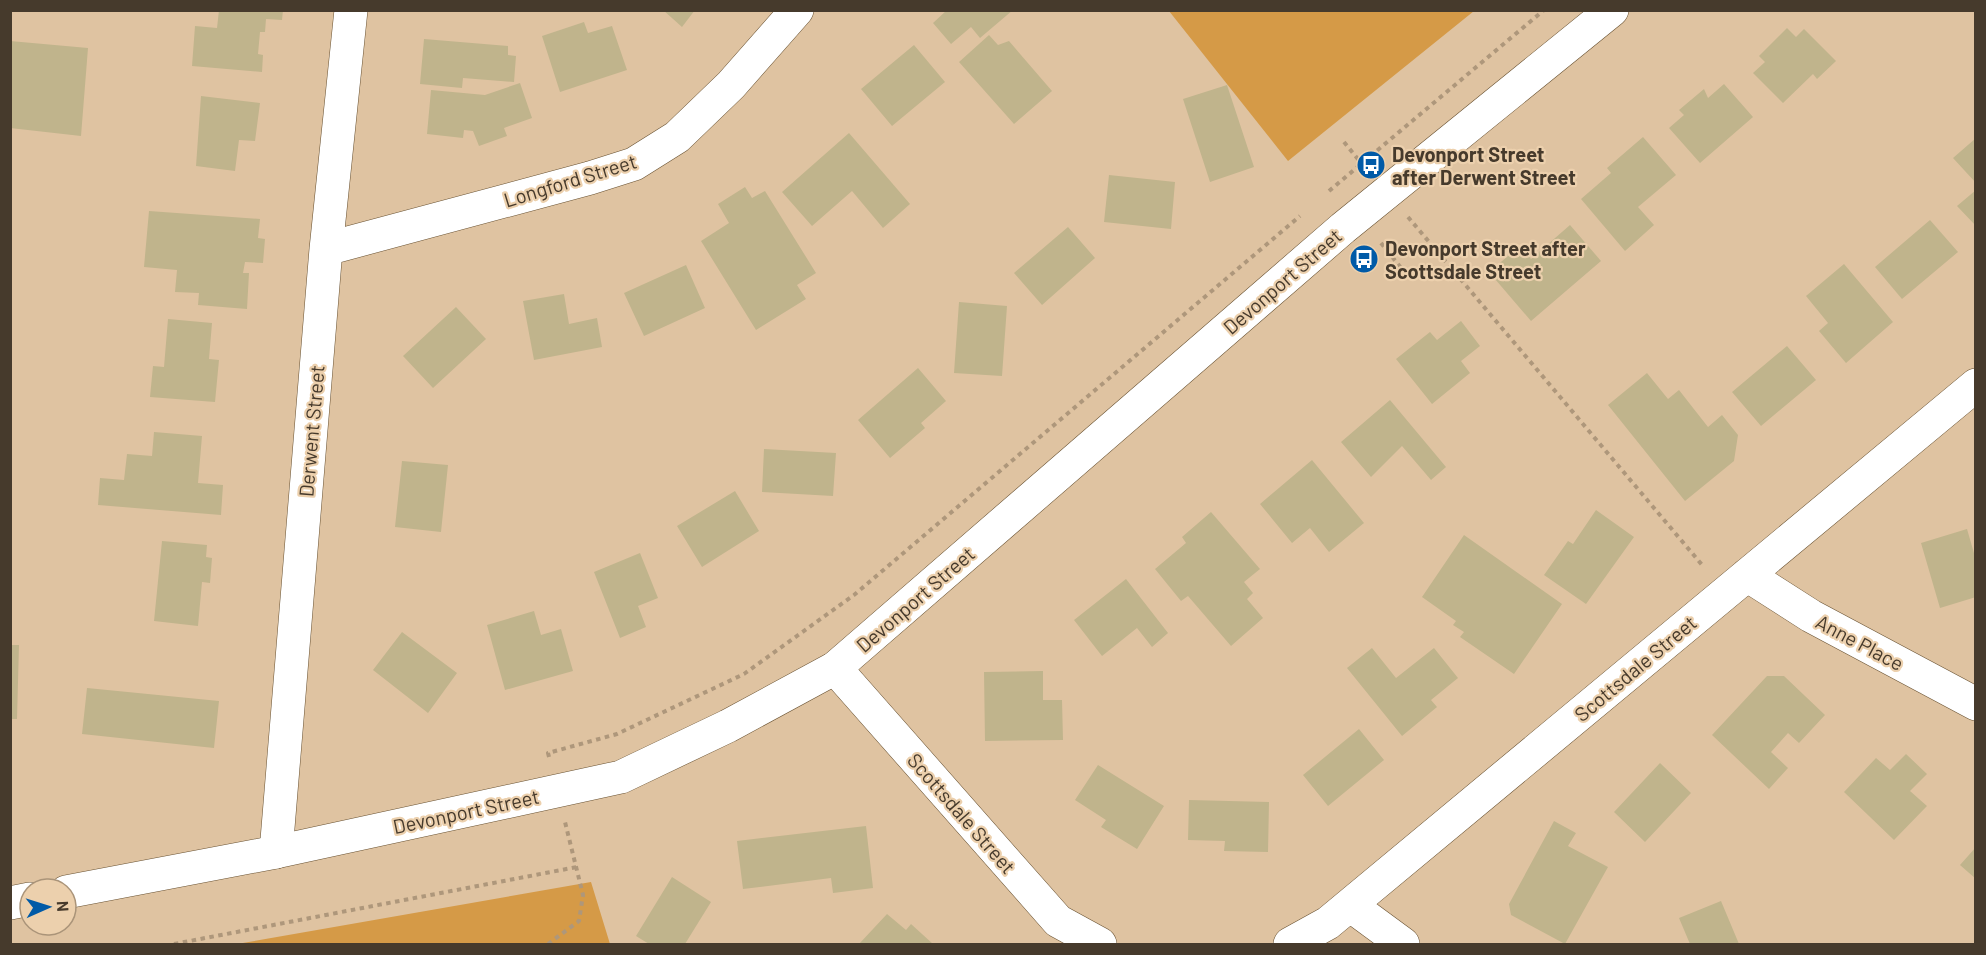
<svg xmlns="http://www.w3.org/2000/svg" width="1986" height="955" font-family="Barlow,sans-serif">
<style>
.green{fill:#d59a47}
.building{fill:#c0b48c}
.lines{fill:none;stroke-linecap:round;stroke-linejoin:round}
.minor-casing{stroke:#685131;stroke-width:34}
.secondary-casing{stroke:#685131;stroke-width:34}
.path{stroke:#ae977b;stroke-width:4;stroke-dasharray:4.5 4.5;stroke-linecap:butt}
.minor{stroke:#fff;stroke-width:33}
.secondary{stroke:#fff;stroke-width:33}
.labels{text-anchor:middle;dominant-baseline:central;stroke-width:4.5;stroke-linejoin:round;paint-order:stroke}
.poi-label{font-size:20px;font-weight:bold;fill:#463a2c;stroke:#ecd0ad;text-anchor:start}
.street-label{font-size:20px;fill:#463a2c;stroke:#ecd0ad}
</style>
<rect width="100%" height="100%" fill="#dfc3a1"/>
<!-- green -->
<path class="green" d="M1169,11H1474L1288,161Z
M591,882L610,944H237Z"/>
<!-- building -->
<path class="building" d="M219,10H283L282,20L266,19L265,32H260L258,54L263,55L262,72L192,66L195,26L217,28Z
M663,10H695L682,27Z
M947,10H1013L980,38L971,27L951,44L933,23Z
M584,22L588,33L612,26L627,70L560,92L542,36Z
M1787,28L1796,37L1804,29L1836,61L1817,79L1813,74L1783,103L1753,73L1765,62L1759,56Z
M989,35L998,45L1009,41L1052,91L1014,124L959,62Z
M424,39L508,46V55L516,56L514,82L463,78L462,88L420,84Z
M10,41L88,48L81,136L10,128Z
M914,45L945,82L892,126L861,89Z
M520,83L532,118L504,128L507,136L479,146L473,131L464,130L463,138L427,134L431,90L485,95Z
M1724,84L1753,117L1700,163L1669,128L1684,115L1679,110L1704,89L1708,98Z
M1227,85L1254,167L1210,182L1183,99Z
M201,96L260,103L255,141L239,140L235,171L196,166Z
M849,133L910,204L883,228L852,191L812,226L782,192Z
M1643,137L1676,175L1638,207L1654,225L1625,251L1581,199L1611,173L1607,168Z
M1976,138V183L1953,158Z
M1109,175L1175,182L1171,229L1104,222Z
M745,187L752,198L765,191L816,273L797,285L806,299L756,330L701,241L729,223L718,204Z
M1976,190V226L1957,206Z
M149,211L260,219L258,238L265,239L263,263L245,262L243,273H249L247,309L198,305L199,293L175,292L177,270L144,267Z
M1930,220L1958,252L1902,299L1875,267Z
M1570,225L1601,261L1531,321L1489,272L1520,246L1531,259Z
M1068,227L1095,258L1042,305L1014,273Z
M1844,264L1893,322L1846,363L1819,331L1828,323L1806,296Z
M686,265L705,308L644,336L624,293Z
M564,294L569,324L597,318L602,347L534,360L523,301Z
M959,302L1007,306L1002,376L954,373Z
M456,307L486,339L433,388L403,356Z
M168,319L212,323L209,359L219,360L215,402L150,397L153,366L164,367Z
M1461,321L1480,346L1461,361L1470,373L1432,404L1396,359L1430,332L1437,340Z
M1787,346L1816,380L1761,426L1732,392Z
M918,368L946,401L921,423L925,428L890,458L858,420Z
M1647,373L1668,399L1679,390L1708,427L1722,415L1738,435L1734,461L1685,501L1608,405Z
M1390,400L1446,467L1431,480L1402,446L1371,477L1341,442Z
M154,432L202,436L198,483L223,485L221,515L98,505L100,478L124,480L127,454L152,456Z
M764,449L836,453L833,496L762,492Z
M1312,460L1364,523L1329,552L1310,528L1292,543L1260,504Z
M402,461L448,465L441,532L395,527Z
M735,491L759,531L702,567L677,526Z
M1596,510L1634,537L1586,604L1544,575L1568,541L1573,544Z
M1211,512L1260,569L1244,582L1253,593L1247,599L1263,618L1231,646L1188,596L1181,601L1155,569L1186,543L1182,537Z
M1967,529L1976,560V597L1940,608L1921,543Z
M1464,535L1562,604L1514,674L1460,637L1464,632L1453,625L1456,621L1422,597Z
M162,541L207,545L206,557L212,558L210,583L202,582L198,626L154,621Z
M640,553L658,598L638,606L646,627L620,638L594,572Z
M1126,579L1168,633L1152,647L1137,628L1102,656L1074,620Z
M534,611L541,635L561,629L573,671L505,690L487,625Z
M402,632L457,673L428,713L373,670Z
M10,645H19L17,719H10Z
M1372,648L1396,678L1434,648L1458,678L1431,700L1437,707L1402,736L1347,668Z
M1043,671V700H1062L1063,740L985,741L984,672Z
M1767,676H1784L1825,715L1799,743L1788,733L1771,752L1788,768L1769,789L1712,735Z
M87,688L219,701L214,748L82,734Z
M1359,729L1384,760L1328,806L1303,775Z
M1906,754L1927,774L1910,791L1927,806L1894,840L1844,792L1876,758L1890,770Z
M1660,763L1691,793L1645,842L1614,812Z
M1098,765L1164,806L1137,849L1101,827L1106,820L1075,800Z
M1189,800L1269,802L1268,852L1224,851L1225,841L1188,840Z
M1554,821L1576,833L1568,846L1608,867L1565,944L1511,915L1509,904Z
M866,826L873,888L833,893L831,878L743,889L737,841Z
M1976,847V879L1960,865Z
M672,877L711,902L685,944H649L636,936Z
M1721,901L1739,944H1690L1679,918Z
M887,914L906,930L911,924L933,944H859Z"/>
<g class="lines">
<!-- minor casing -->
<g class="minor-casing">
<path id="minor" d="M326,249L590,178L634,164L677,137L731,85L797,10
M1747,575L1811,616L1976,704
M835,668L1058,921L1100,944
M276,852L326,249L351,10
M1350,905L1403,944
M1290,944L1328,923L1976,385"/>
</g>
<!-- secondary casing -->
<g class="secondary-casing">
<path id="secondary" d="M66,892L276,852L621,777L728,726L835,668L1343,228L1612,10
M10,903L30,899"/>
</g>
<!-- path -->
<path class="path" d="M1344,142L1362,164
M1329,191L1544,10
M1408,217L1703,566
M1381,243L1409,278
M549,757L548,753L617,734L744,674L854,595L1300,216
M174,944L577,867
M548,944L579,921L583,895L565,822"/>
<!-- minor -->
<use href="#minor" class="minor"/>
<!-- secondary -->
<use href="#secondary" class="secondary"/>
</g>
<!-- icons -->
<defs>
<g id="bus-disc" transform="scale(1.5)"><circle r="9.5" fill="#005aa7" stroke="#ecd0ad"/><path d="M-5-6H5V4H4V6H2V4H-2V6H-4V4H-5ZM-3.5-4V0h7V-4ZM-3.5 1.2v1.5H-2V1.2ZM2 1.2v1.5H3.5V1.2Z" fill="#fff"/></g>
</defs>
<g fill-rule="evenodd">
<use href="#bus-disc" x="1371" y="165"/>
<use href="#bus-disc" x="1364" y="259"/>
</g>
<g class="labels">
<!-- poi labels -->
<g class="poi-label">
<text x="1392" y="154">Devonport Street<tspan x="1392" dy="23">after Derwent Street</tspan></text>
<text x="1385" y="248">Devonport Street after<tspan x="1385" dy="23">Scottsdale Street</tspan></text>
</g>
<!-- street labels -->
<g class="street-label">
<text transform="translate(570 180) rotate(-17)">Longford Street</text>
<text transform="translate(1282 281) rotate(-41)">Devonport Street</text>
<text transform="translate(311 431) rotate(-85)">Derwent Street</text>
<text transform="translate(915 599) rotate(-41)">Devonport Street</text>
<text transform="translate(1860 642) rotate(28)">Anne Place</text>
<text transform="translate(1635 668) rotate(-40)">Scottsdale Street</text>
<text transform="translate(466 811) rotate(-12)">Devonport Street</text>
<text transform="translate(962 813) rotate(49)">Scottsdale Street</text>
</g>
</g>
<!-- border -->
<rect width="1986" height="955" fill="none" stroke="#463a2c" stroke-width="24"/>
<!-- north arrow -->
<g transform="translate(48 907) rotate(87)"><circle r="28" fill="#ecd0ad" stroke="#aa9479" stroke-width="1.5"/>
<path d="M0-4.5L10 22L0 15L-10 22Z" fill="#005aa7"/>
<text y="-9" font-size="16" font-weight="bold" text-anchor="middle" fill="#463a2c">N</text>
</g>
</svg>
